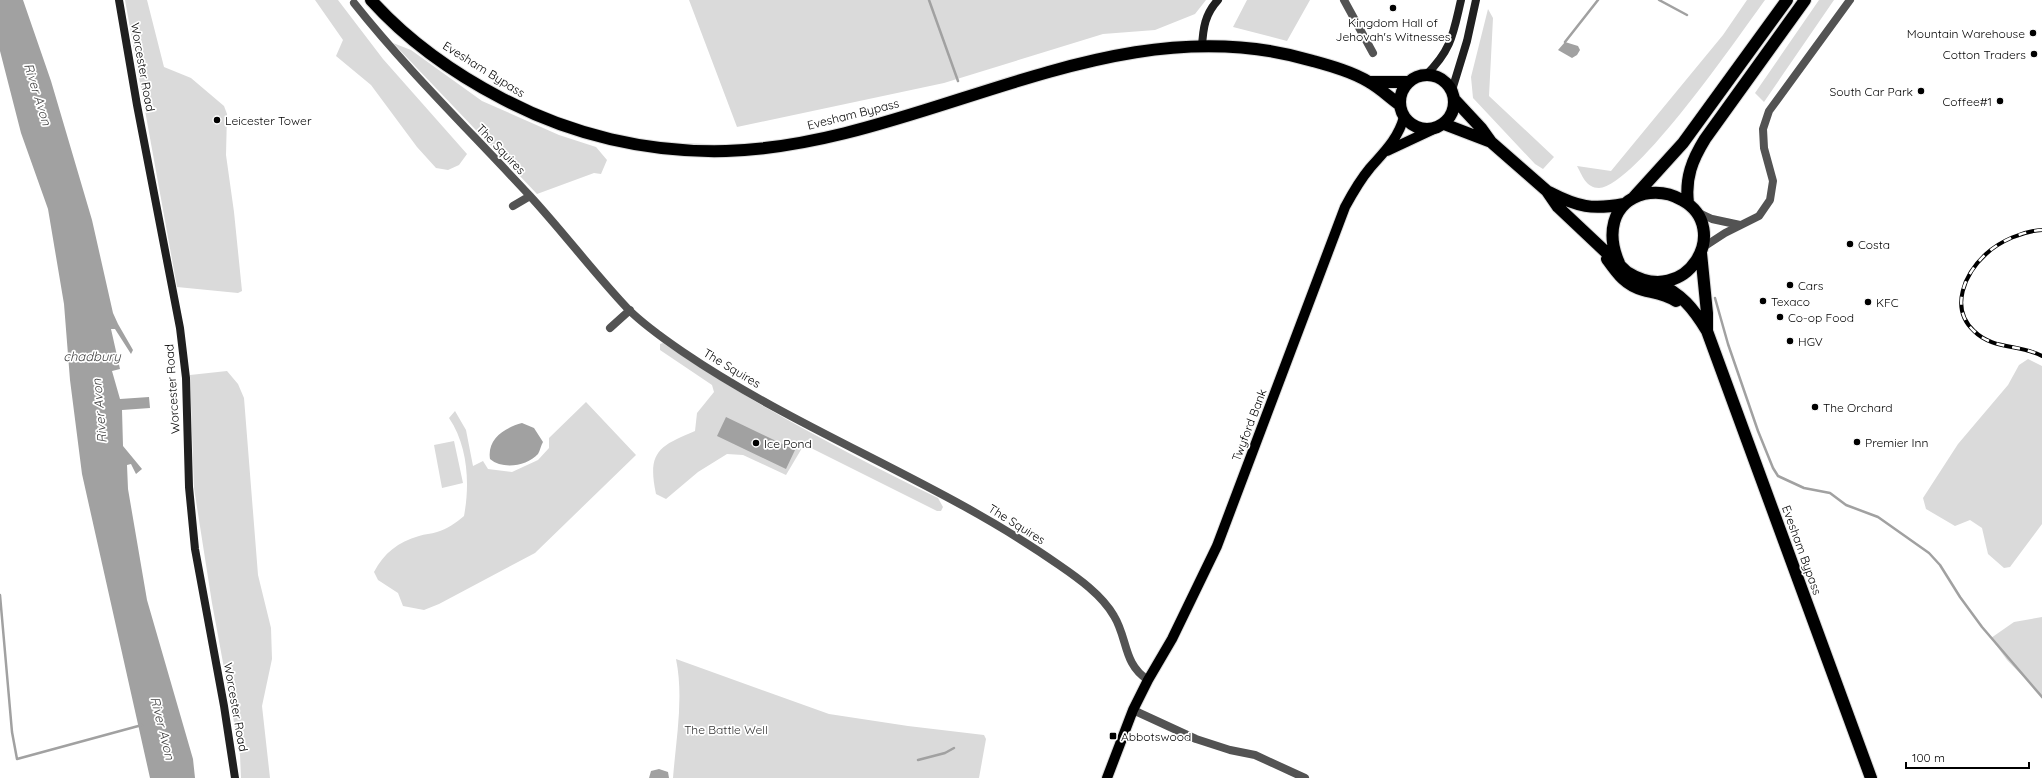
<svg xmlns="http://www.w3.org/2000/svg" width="2042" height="778" font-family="Quicksand,sans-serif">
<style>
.green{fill:#dadada}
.water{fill:#a1a1a1}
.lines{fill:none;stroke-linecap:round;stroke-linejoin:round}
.stream{stroke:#a1a1a1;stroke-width:2.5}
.primary-casing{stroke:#dbdbdb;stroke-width:12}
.highway-casing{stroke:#dbdbdb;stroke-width:14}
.street{stroke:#535353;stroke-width:8}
.secondary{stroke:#202020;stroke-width:8}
.primary{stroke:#000;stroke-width:10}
.highway{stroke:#000;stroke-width:12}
.rail-casing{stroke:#000;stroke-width:4}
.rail{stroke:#fff;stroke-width:2.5;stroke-dasharray:8;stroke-linecap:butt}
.poi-dot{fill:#000;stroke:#fff;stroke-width:1.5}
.labels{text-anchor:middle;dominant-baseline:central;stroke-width:3.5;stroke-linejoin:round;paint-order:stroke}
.poi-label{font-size:12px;fill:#000;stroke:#fff;text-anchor:start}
.street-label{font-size:12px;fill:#000;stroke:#fff}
.park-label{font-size:12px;fill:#313131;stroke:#fff}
.water-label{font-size:13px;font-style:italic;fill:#424242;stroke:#fff}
</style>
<rect width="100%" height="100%" fill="#fff"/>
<!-- green -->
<path class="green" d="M125,0H147L164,67L191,78L224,106L227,114L226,155L234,212L242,291L238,293L177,287Z
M315,0H338L383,59L467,154L459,165L448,170L436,168L417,147L371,85L336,56L343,40Z
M689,0H1206L1195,14L1155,30L1103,34L944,83L737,127Z
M1247,0H1310L1287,41L1233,27Z
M1747,0H1765C1740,34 1636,186 1599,188C1586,188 1582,175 1577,166L1611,171L1723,35Z
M1819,0H1834L1764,102L1755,93Z
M1488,9L1493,18L1489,96L1554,157L1543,169L1535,164L1473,98L1471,77Z
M393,43L411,50L482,101L559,135L596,147L607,160L601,174L594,173L537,194Z
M663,343C751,403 842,451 938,498L943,507L941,511H937L811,448H802L786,475L743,455L727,454L698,472L666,499L656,494C647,452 659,446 695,431L697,413L714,392L712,385L660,350V344Z
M2028,359L2042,366V524L2010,567L2004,568L1988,554L1982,528L1970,520L1955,526L1926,509L1923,498L1958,444L2008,385L2019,365Z
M227,371L238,384L244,398L258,575L271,628L272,659L262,706L270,778H241L240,755L212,603L194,488L190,375Z
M586,402L636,455L535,553L439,604L424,610L403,606L398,593L378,580L374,572C384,553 398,542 419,536C425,534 431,534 437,532C447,529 456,523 464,516C470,484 468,446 449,418L455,411L466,430L473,466L483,461L488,469L512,472L538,460L549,448V438Z
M454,441L463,483L442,488L434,445Z
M2042,617V699L2039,693L2007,660L1991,638L2014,622Z
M676,659L829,714L908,726L984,735L986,739L979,778H673C676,739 684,698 676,659Z"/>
<!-- water -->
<path class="water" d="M0,0H23L51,81L92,220L113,313L118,324L133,350L131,354L115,329H111L120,369L112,371L120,399L149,397L150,408L122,410L123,446L142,469L136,474L131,464L127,465L128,489L147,600L193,759L195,778H150L82,474L70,380L64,304L48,209L21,133L0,51Z
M1565,42L1578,46L1580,50L1577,55L1572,58L1558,50Z
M726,417L795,450L786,469L717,436Z
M522,423L534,428L543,442C541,445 540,451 538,454C527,466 503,470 490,459C487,439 504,428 522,423Z
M659,769L668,772L669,778H649L651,771Z"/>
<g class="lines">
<!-- stream -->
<path class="stream" d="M929,0L958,81
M1659,0L1687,15
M1565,42L1598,0
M1715,298L1728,344L1758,431L1773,468L1778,476L1804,488L1830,493L1846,505L1878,517L1929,553L1940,565L1960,597L1982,627L2042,697
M0,595L12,732L17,759L142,725
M918,760L945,753L954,748"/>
<!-- primary casing -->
<g class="primary-casing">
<path id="primary" d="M1387,151L1434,129
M1107,778L1133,710L1148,680L1172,639L1217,546L1345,207C1352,194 1360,180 1370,168C1384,152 1398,139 1404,117"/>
</g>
<!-- highway casing -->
<g class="highway-casing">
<path id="highway" d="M371,0C407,40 455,74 503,99C571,135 648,153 726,151C924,145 1111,0 1313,61C1331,66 1353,72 1369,82C1380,88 1390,98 1400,105
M1400 102a27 27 0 1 1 54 0a27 27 0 1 1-54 0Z
M1370,82H1409
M1454,99L1481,128L1491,142L1547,191L1558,207L1627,272C1687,310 1733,228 1682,200C1670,193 1658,191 1644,194C1610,203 1607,236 1619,263
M1444,124L1491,142
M1549,192C1578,207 1592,210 1624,204
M1634,197L1683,143L1787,0
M1688,203C1685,178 1692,160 1705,139L1805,0
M1701,253L1707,313V331
M1607,259C1617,273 1625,285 1643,290C1654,293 1665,294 1676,301
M1657,283C1681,293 1694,309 1707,331L1871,778"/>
</g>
<!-- street -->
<path class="street" d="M1344,0L1373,53
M354,3C408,71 471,132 530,196C564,233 594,273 628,309C644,325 664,339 683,352C802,433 941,482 1059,565C1078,578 1102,595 1114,616C1128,639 1123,664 1148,680
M513,206L530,196
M1697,212L1712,219L1740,225
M1702,248L1725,233L1759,216L1770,200L1773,181L1764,148L1763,129L1769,111L1850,0
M610,328L630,310
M1133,710L1196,739L1230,750L1255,755L1305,778"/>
<!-- secondary -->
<path class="secondary" d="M119,0L137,105L180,328L186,378L189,487L195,549L224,706L235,778
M1202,47C1203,28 1205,14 1218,0
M1426,75C1452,49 1453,34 1461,0
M1452,90L1467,41L1476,0"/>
<!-- primary -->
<use href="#primary" class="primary"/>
<!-- highway -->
<use href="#highway" class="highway"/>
<!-- rail casing -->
<g class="rail-casing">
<path id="rail" d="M2042,230C2023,231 2000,241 1986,254C1965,273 1949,308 1974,331C1993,350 2020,344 2042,356"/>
</g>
<!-- rail -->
<use href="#rail" class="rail"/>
</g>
<!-- markers -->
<g class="poi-dot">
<circle cx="1393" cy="8" r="4"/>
<circle cx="2033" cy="33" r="4"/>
<circle cx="2034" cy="54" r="4"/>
<circle cx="1921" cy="91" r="4"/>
<circle cx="2000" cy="101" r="4"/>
<circle cx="217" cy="120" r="4"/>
<circle cx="1850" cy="244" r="4"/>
<circle cx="1790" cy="285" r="4"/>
<circle cx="1763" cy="301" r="4"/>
<circle cx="1868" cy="302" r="4"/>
<circle cx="1780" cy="317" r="4"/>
<circle cx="1790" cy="341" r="4"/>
<circle cx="1815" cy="407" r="4"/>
<circle cx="1857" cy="442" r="4"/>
<circle cx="756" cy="443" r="4"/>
<rect x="1109" y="732" width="8" height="8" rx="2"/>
</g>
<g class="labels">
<!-- poi labels -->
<g class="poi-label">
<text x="1393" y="22" text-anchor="middle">Kingdom Hall of<tspan x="1393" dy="14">Jehovah's Witnesses</tspan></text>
<text x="2025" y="33" text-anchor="end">Mountain Warehouse</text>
<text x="2026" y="54" text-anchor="end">Cotton Traders</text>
<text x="1913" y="91" text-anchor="end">South Car Park</text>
<text x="1992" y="101" text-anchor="end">Coffee#1</text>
<text x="225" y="120">Leicester Tower</text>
<text x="1858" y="244">Costa</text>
<text x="1798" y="285">Cars</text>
<text x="1771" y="301">Texaco</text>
<text x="1876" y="302">KFC</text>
<text x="1788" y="317">Co-op Food</text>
<text x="1798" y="341">HGV</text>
<text x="1823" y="407">The Orchard</text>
<text x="1865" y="442">Premier Inn</text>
<text x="764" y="443">Ice Pond</text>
<text x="1121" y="736">Abbotswood</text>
</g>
<!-- street labels -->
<g class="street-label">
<text transform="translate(143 67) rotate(80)">Worcester Road</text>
<text transform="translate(484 69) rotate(32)">Evesham Bypass</text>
<text transform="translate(853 114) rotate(-14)">Evesham Bypass</text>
<text transform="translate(501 149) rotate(46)">The Squires</text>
<text transform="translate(732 368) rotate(31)">The Squires</text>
<text transform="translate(172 389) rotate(-94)">Worcester Road</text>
<text transform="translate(1249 425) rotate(-69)">Twyford Bank</text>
<text transform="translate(1017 524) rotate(32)">The Squires</text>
<text transform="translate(1802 550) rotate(70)">Evesham Bypass</text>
<text transform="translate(236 707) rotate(80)">Worcester Road</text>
</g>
<!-- park labels -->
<g class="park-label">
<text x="726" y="729">The Battle Well</text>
</g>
<!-- water labels -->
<g class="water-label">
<text transform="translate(38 94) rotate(73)">River Avon</text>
<text x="92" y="356">chadbury</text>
<text transform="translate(99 411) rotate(-95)">River Avon</text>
<text transform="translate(163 728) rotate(76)">River Avon</text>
</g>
</g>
<!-- scale -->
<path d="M1906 762v6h123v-6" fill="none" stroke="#000000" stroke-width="2"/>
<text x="1912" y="762" font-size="12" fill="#000000" stroke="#ffffff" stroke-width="3" paint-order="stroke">100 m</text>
</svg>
